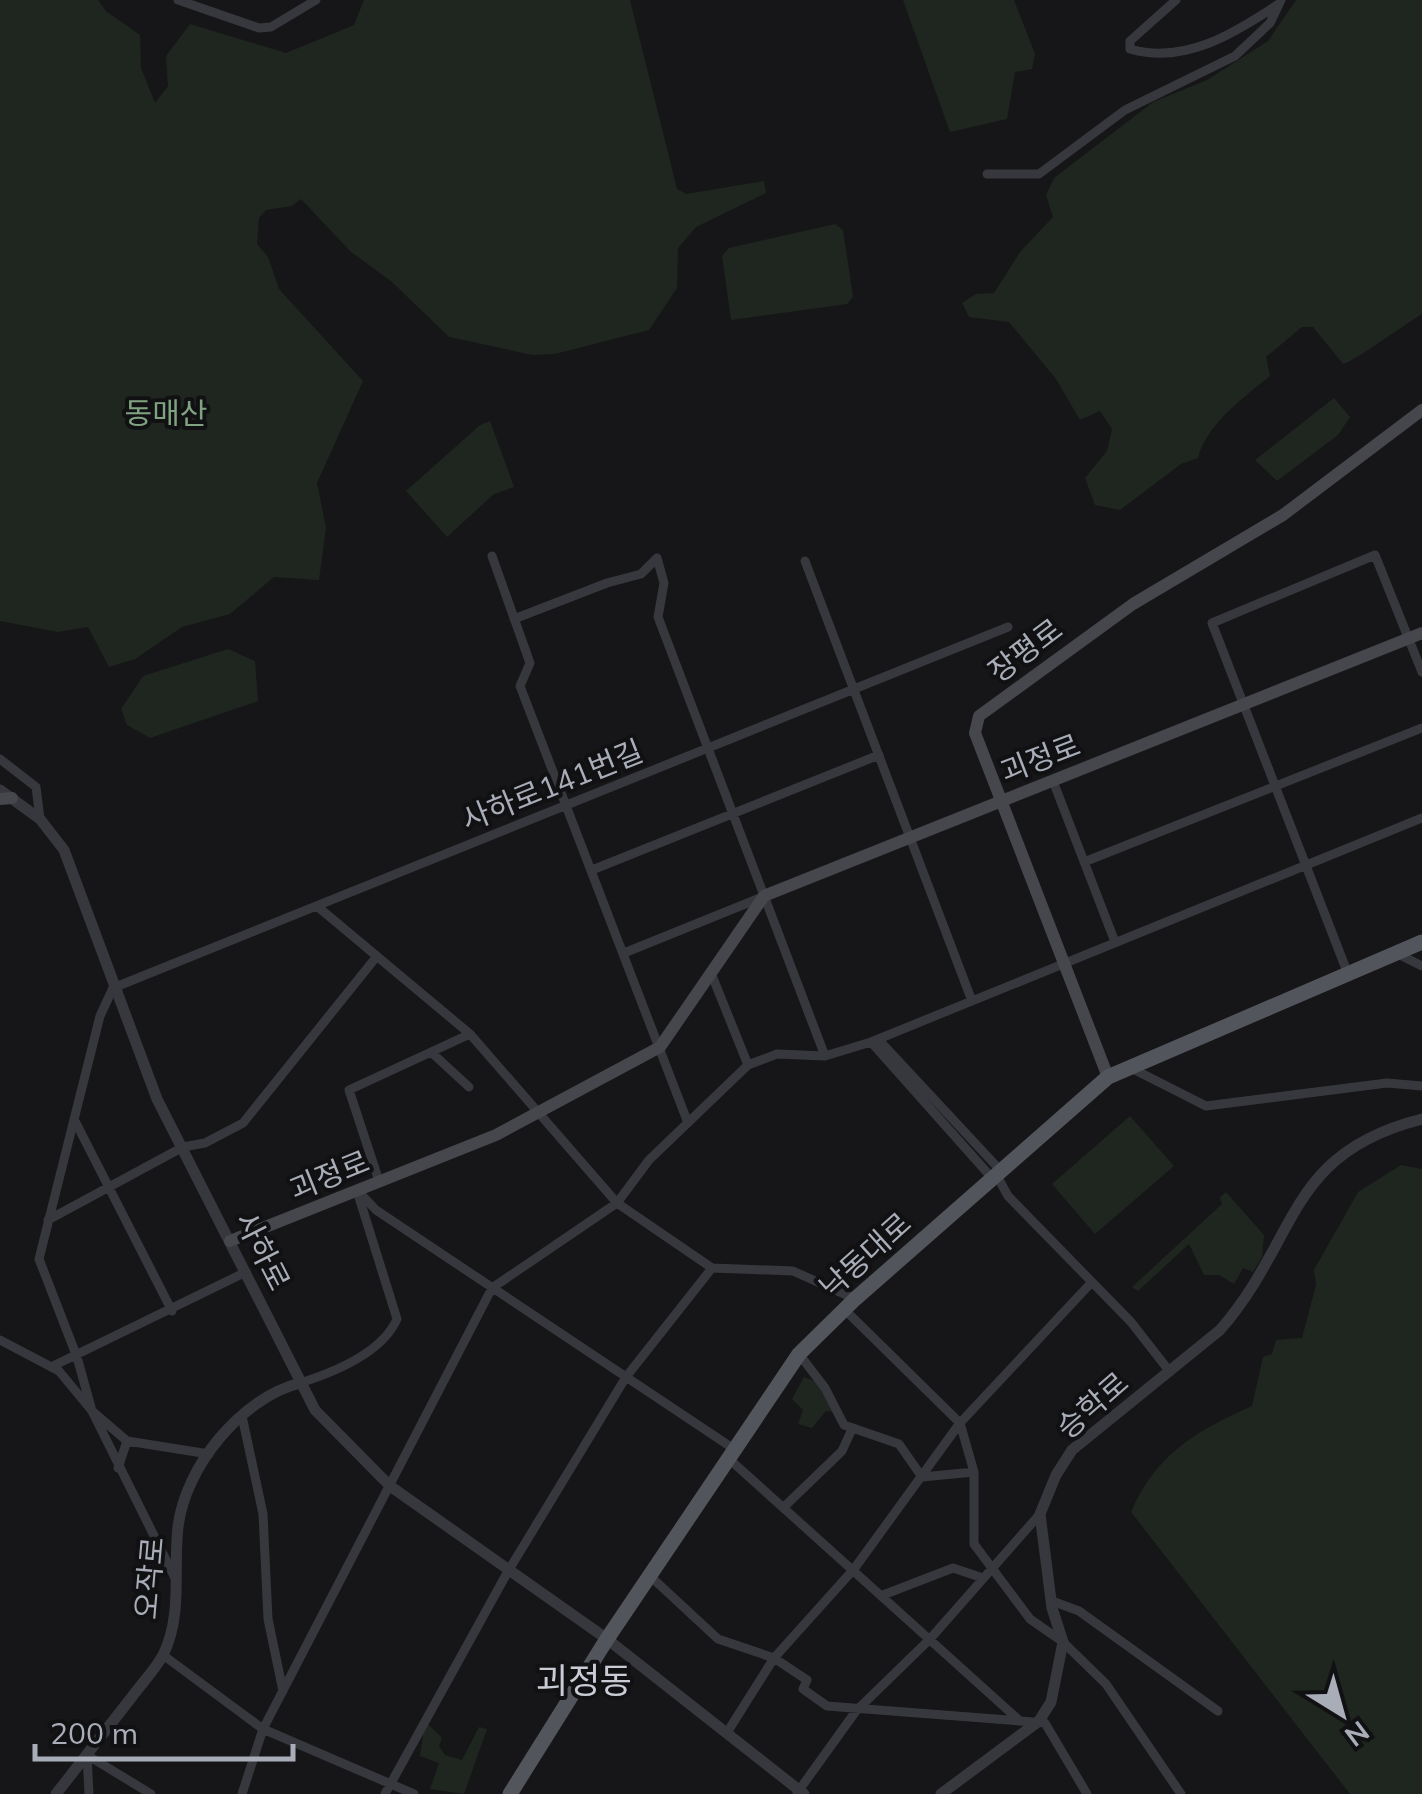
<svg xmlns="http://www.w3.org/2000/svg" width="1422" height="1794" font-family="Mulish,'Noto Sans KR',sans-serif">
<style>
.green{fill:#1e261f}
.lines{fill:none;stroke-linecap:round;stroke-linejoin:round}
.minor{stroke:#37383d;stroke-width:9}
.tertiary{stroke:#37383d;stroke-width:11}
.secondary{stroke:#45474d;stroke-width:12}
.primary{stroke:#53555c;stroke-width:15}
.labels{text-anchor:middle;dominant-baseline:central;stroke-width:8;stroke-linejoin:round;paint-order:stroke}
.park-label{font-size:30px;fill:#7fa381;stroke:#111113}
.street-label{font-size:30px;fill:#a8adb8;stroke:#111113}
.quarter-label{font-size:35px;fill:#c9ccd4;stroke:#111113}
</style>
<rect width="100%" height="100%" fill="#161618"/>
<!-- green -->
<path class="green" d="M0,0H98L106,11L140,35L141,68L155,103L168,86L166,56L190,24L286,53L354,25L364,0H630L677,189L686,194L764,181L766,193L696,227L678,248L677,288L649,330L555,354L533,355L449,337L392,282L350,251L301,199L292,206L266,210L259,218L257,244L268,257L279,289L363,381L317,483L326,528L319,580L274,577L230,614L182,627L135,659L109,667L88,627L58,632L0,621Z
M903,0H1014L1035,54L1032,69L1015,72L1007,119L950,132Z
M1296,0H1422V314C1407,323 1352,363 1343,364L1313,327H1302L1266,357L1270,376C1244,397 1206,425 1198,458L1181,464L1120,510L1095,505L1085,478L1107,451L1112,429L1100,411L1080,420L1056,379L1009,322L969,317L962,303L976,294L994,293L1020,252L1053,217L1046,195L1054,178L1153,102L1207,80L1268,41Z
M835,224L843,230L853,297L847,304L731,320L722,256L729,248Z
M1334,398L1350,417L1338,435L1277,481L1255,460Z
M490,421L514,487L494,494L447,537L406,491L480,425Z
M228,649L255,661L258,701L150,738L127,725L121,709L143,676Z
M1130,1116L1174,1166L1095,1234L1052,1184Z
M1401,1165L1422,1169V1794H1350L1131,1512C1156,1454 1196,1431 1252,1406L1263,1357L1272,1354L1276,1340L1302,1338L1316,1285L1314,1270L1358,1192Z
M1226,1192L1264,1235L1262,1257L1253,1272L1243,1268L1234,1284L1219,1275H1204L1189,1244L1138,1291L1132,1287L1222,1204L1220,1197Z
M804,1377L817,1382L833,1412L826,1411L812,1428L798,1424L803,1410L792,1399Z
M425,1721L442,1738L439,1746L445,1755L462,1760L479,1727L487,1729L464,1794L430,1789L439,1763L420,1756Z"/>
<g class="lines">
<!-- minor -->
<path class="minor" d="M178,0L259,28L271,27L316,0
M1176,0L1130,41V49C1184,65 1235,33 1277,5
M987,174H1039L1125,110L1235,56L1270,23L1281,0
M492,556L530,663L520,686L688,1123
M657,558L664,583L658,617L825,1056
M805,561L972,1001
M514,619L607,583L641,574L657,558
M0,759L36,787L40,819
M1053,781L1115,942
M1084,862L1422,728
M592,870L879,755
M318,907L470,1034L617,1203L712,1268L793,1271L855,1299
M624,953L760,898
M1398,954L1422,966
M711,973L748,1065
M1348,974L1212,623L1375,555L1422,672
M878,1039L1001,1171
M871,1042L992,1178
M431,1052L469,1087
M1131,1068L1206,1106L1387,1083L1422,1086
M74,1119L172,1311
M996,1174L1008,1196L1131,1322L1170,1372
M379,1181L349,1090L470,1034
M358,1191L376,1210L734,1449
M48,1220L183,1147L205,1143L243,1123L377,956
M844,1309L960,1423L974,1472V1544L1030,1619L1063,1642L1106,1684L1181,1794
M0,1340L59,1371L92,1411L127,1441L209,1454
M799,1354L825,1388L844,1425L899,1444L922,1477L974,1472
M51,1367L246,1272
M300,1383C335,1372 382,1353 397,1319L358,1194
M242,1416L263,1514L268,1619L283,1691
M728,1458L1020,1721L1045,1723L1087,1794
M118,1468L127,1441
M785,1506L842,1451L852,1429
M650,1576L718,1639L774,1658L807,1680L803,1689L827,1706L1020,1721
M176,1580L92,1411L77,1357L39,1259L100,1016L113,988L1008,627
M883,1595L953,1568L980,1577
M1052,1601L1079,1611L1218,1711
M163,1655L263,1729L414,1794
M728,1731L774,1658L854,1569L960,1423L1091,1283
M87,1755L151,1794
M87,1755L89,1794
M797,1793L856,1711L930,1639L1040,1514
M242,1794L263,1729L492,1288L617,1203L649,1160L748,1065L777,1054L825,1056L871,1042L1422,818
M385,1794L507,1573L626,1377L712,1268"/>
<!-- tertiary -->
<path class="tertiary" d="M0,790L40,819L64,850L157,1099L315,1410L390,1486L607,1639L804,1794
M56,1794C81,1762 106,1730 131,1698C141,1684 155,1670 163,1655C183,1615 173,1569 178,1527C185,1467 241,1398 300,1383
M941,1794L1039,1721L1051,1702L1063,1642L1052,1608L1040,1514L1056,1475L1072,1450L1220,1330C1300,1238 1286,1153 1422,1119"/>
<!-- secondary -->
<path class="secondary" d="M0,799L12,798
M1108,1077L975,733L979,716L1133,604L1283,515L1422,410
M230,1241L496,1135L660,1047L764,896L1422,633"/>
<!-- primary -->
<path class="primary" d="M510,1794L607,1639L799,1354L855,1299L1108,1077L1422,942"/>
</g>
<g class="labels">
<!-- park labels -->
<g class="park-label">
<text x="166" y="413">동매산</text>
</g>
<!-- street labels -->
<g class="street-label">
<text transform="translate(1025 650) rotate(-37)">장평로</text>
<text transform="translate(1040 758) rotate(-21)">괴정로</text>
<text transform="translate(552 785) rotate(-22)">사하로141번길</text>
<text transform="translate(329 1175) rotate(-22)">괴정로</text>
<text transform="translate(263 1251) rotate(63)">사하로</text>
<text transform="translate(865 1255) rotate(-42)">낙동대로</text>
<text transform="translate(1092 1405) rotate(-41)">승학로</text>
<text transform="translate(149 1578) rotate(-85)">오작로</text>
</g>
<!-- quarter labels -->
<g class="quarter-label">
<text x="584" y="1680">괴정동</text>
</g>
</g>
<!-- north arrow -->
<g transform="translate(1342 1714) rotate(143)" stroke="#111113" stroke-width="8" paint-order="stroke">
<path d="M0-8L18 38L0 25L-18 38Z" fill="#a8adb8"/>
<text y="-15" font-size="28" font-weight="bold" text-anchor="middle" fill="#a8adb8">N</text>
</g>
<!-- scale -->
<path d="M35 1744v15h258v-15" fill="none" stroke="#a8adb8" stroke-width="5"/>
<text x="50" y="1744" font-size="30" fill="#a8adb8" stroke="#111113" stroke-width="8" paint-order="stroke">200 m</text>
</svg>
